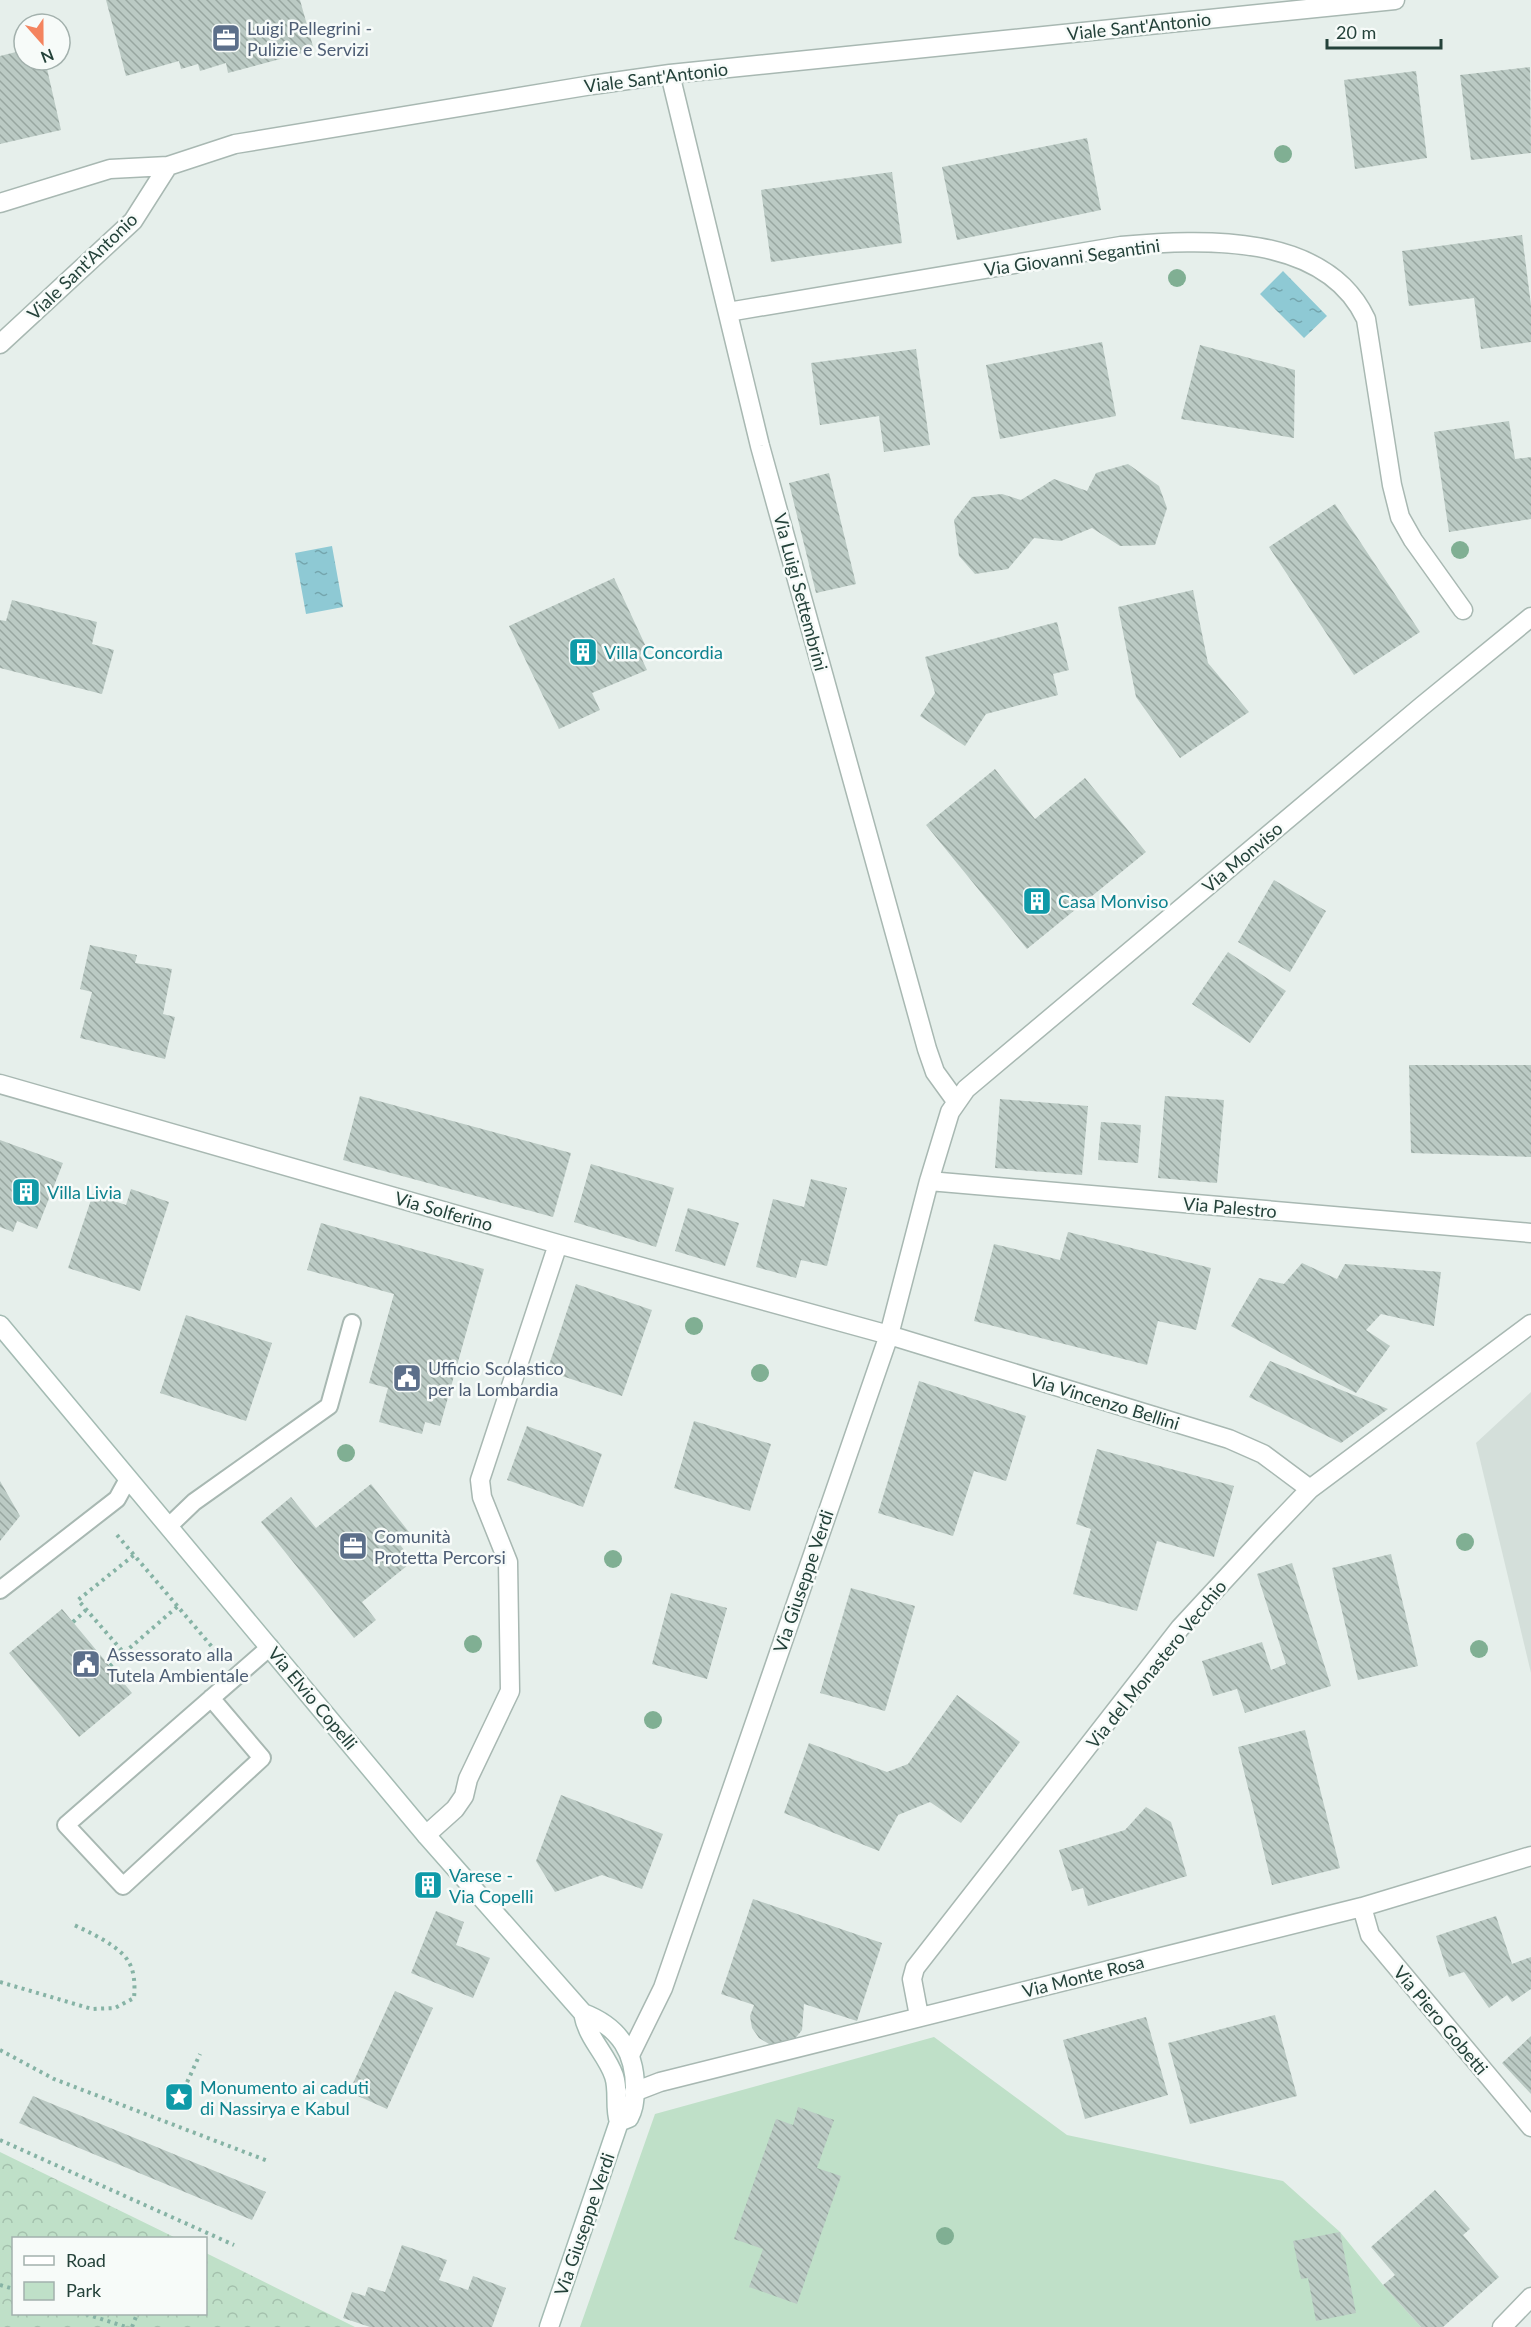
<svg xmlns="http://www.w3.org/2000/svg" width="1531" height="2327" font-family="Lato,sans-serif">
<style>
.built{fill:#d4dfda}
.green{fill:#bfe0c8}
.forest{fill:url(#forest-crowns)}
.water{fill:url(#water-ripples)}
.building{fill:url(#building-back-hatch)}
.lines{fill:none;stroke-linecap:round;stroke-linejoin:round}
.lane-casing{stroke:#a8b8b2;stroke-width:20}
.street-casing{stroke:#a8b8b2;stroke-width:21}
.secondary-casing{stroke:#a4bbb3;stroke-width:21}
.path{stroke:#86b3a5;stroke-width:4;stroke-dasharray:3 4.5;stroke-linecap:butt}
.lane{stroke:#fff;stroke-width:16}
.street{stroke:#fff;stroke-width:18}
.secondary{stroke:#fff;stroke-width:18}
.tree{fill:#80af93}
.labels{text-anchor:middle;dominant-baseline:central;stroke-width:5;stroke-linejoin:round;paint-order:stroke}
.street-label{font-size:18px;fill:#24423a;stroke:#f7fbf9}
.service-label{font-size:18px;fill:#4e5e75;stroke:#f7fbf9;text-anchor:start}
.culture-label{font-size:18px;fill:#0d838f;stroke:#f7fbf9;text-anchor:start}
</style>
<defs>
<pattern id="forest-crowns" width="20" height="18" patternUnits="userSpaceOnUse" patternTransform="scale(1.5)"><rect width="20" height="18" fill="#bfe0c8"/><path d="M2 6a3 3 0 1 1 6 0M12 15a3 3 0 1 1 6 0" fill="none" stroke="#a4c1ad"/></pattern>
<pattern id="water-ripples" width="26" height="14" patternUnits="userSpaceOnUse" patternTransform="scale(1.5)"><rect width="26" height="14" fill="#8ec9d4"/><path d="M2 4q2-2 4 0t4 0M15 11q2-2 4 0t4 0" fill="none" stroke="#74a5ad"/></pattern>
<pattern id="building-back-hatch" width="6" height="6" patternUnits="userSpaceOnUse" patternTransform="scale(1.5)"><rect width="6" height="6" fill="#bbcac4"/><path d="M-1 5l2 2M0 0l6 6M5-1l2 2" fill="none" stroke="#98a6a0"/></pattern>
</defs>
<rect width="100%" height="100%" fill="#e6efeb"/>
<!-- built -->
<path class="built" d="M1531,1392V1673L1476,1443Z"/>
<!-- green -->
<path class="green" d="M934,2037L1067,2135L1283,2181L1340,2232L1383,2285L1421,2327H580L655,2114Z"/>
<!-- forest -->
<path class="forest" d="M0,2152L176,2238H14V2314H206V2253L355,2327H0Z"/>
<!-- water -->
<path class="water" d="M1283,271L1327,316L1304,338L1260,294Z
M332,546L343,607L306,614L295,553Z"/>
<!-- building -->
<path class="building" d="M106,0H300L314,50L228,73L226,63L200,71L198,64L181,69L179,61L126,76Z
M24,50V60H45L61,130L0,144V56Z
M1530,67L1531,153L1471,160L1460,75Z
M1416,71L1427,158L1355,169L1344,80Z
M1087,138L1101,210L957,240L942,167Z
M892,172L902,243L771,262L761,190Z
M1522,235L1531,305V342L1481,349L1474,298L1409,306L1402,251Z
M1102,342L1116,416L1000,439L986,365Z
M1200,345L1295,370L1294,438L1181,419Z
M916,349L930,445L884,452L879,416L820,425L811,363Z
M1509,421L1515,459L1531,457V519L1449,532L1434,432Z
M1128,464L1159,486L1167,508L1155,545L1120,546L1092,528L1061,541L1034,538L1008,569L975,574L959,556L954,520L972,497L1002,494L1021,500L1054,479L1087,491L1096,473Z
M829,473L856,584L816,593L789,483Z
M1335,504L1420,632L1354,675L1269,547Z
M614,578L647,649L640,655L647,670L592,693L600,710L559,729L509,626Z
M1193,590L1208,663L1249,712L1180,758L1136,697L1118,607Z
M12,600L97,622L92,644L114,650L102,694L0,668V620L6,621Z
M1057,622L1069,670L1053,674L1058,695L986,714L965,746L920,716L935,693L925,657Z
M995,769L1035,819L1085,778L1146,852L1027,949L926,825Z
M1274,880L1326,911L1290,972L1238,942Z
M90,945L137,955L135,963L172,969L163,1014L175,1017L165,1059L80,1038L92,992L80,989Z
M1228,952L1286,991L1250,1043L1192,1004Z
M1409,1065H1531V1157L1411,1153Z
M360,1096L571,1153L553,1217L343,1160Z
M1165,1096L1224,1100L1217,1183L1158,1178Z
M1000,1099L1088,1106L1082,1175L995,1168Z
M1101,1122L1141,1125L1138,1163L1098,1160Z
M0,1140L63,1163L37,1229L17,1221L13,1232L0,1227Z
M591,1164L674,1188L656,1247L574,1222Z
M811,1179L847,1188L827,1266L801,1260L796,1278L756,1267L773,1199L804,1207Z
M131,1189L169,1202L140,1291L68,1268L93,1194L126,1205Z
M688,1208L739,1223L725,1266L675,1251Z
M321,1223L484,1269L440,1426L425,1422L422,1434L379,1422L388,1388L369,1383L394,1294L307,1270Z
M1068,1232L1211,1268L1196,1330L1158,1321L1147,1365L974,1321L994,1244L1060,1260Z
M1302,1263L1337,1279L1345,1264L1441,1272L1434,1326L1381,1314L1366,1330L1390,1346L1356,1393L1231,1326L1259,1278L1284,1284Z
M576,1284L652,1310L622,1396L547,1371Z
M186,1315L272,1343L246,1421L160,1393Z
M1270,1361L1388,1409L1341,1443L1249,1397Z
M919,1381L1026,1416L1006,1481L974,1471L953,1536L878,1513Z
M694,1421L771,1444L750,1511L674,1488Z
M527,1426L602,1454L583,1507L507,1480Z
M1097,1449L1234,1486L1214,1557L1157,1541L1137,1611L1073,1594L1091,1529L1076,1524Z
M0,1481L20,1516L0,1541Z
M371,1484L409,1532L397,1541L413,1561L362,1602L376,1620L354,1638L261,1522L291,1497L316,1528Z
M1391,1554L1418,1666L1358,1680L1332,1568Z
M1292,1563L1331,1686L1245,1713L1237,1689L1213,1696L1202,1661L1262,1642L1271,1670L1286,1664L1257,1574Z
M851,1588L915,1606L885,1711L820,1693Z
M671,1593L727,1608L707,1679L652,1664Z
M62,1609L132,1693L79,1737L9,1653Z
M957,1695L1020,1742L961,1823L930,1802L898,1815L879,1851L784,1813L809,1743L887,1772L908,1764Z
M1305,1730L1340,1868L1272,1885L1238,1747Z
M561,1795L663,1834L642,1889L602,1875L555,1892L536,1861Z
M1146,1807L1171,1822L1187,1876L1088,1906L1083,1888L1072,1891L1059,1850L1125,1830Z
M428,1879L435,1886L428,1892L422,1884Z
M753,1899L882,1943L857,2021L804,2004L802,2030L794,2040L781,2045L769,2044L759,2038L752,2028L750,2016L754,2005L721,1994Z
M436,1911L464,1922L456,1945L490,1958L473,1998L411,1973Z
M1496,1916L1512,1964L1531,1957V1989L1512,2002L1507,1995L1489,2008L1464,1972L1449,1977L1436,1936Z
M395,1991L433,2008L387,2109L349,2092Z
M1275,2015L1297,2096L1190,2124L1168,2043Z
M1146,2017L1168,2095L1085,2119L1063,2040Z
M1531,2036V2094L1502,2063Z
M33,2096L266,2192L252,2220L19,2123Z
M798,2107L834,2120L817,2168L841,2176L797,2304L749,2287L763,2249L734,2239L776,2119L793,2125Z
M1435,2190L1470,2229L1463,2235L1499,2277L1443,2327H1421L1383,2285L1395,2275L1371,2247Z
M1340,2232L1356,2313L1316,2321L1308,2278L1301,2279L1293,2241Z
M402,2245L447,2260L439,2280L468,2290L473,2276L506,2288L492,2327H370L343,2318L352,2292L365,2296L368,2287L385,2292Z"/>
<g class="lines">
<!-- lane casing -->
<g class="lane-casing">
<path id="lane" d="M169,1526L194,1502L329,1406L352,1323
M0,1590L117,1499L128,1479
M211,1698L262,1758L123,1886L66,1825L270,1647"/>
</g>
<!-- street casing -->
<g class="street-casing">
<path id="street" d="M670,74L760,446L927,1049L935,1072L956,1101
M0,203L110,169L168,166
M728,312L1121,246C1202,239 1325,232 1366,319L1392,485L1400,517L1413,540L1463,610
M0,344L133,221L168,166L235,144L592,85L670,74L1395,0
M0,1084L558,1244L889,1335L1229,1439L1263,1454L1310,1489
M929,1181L1531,1233
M426,1835L455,1809L464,1796L468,1779L510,1691L508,1562L482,1497L480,1480L558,1244
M1362,1907L1370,1935L1531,2127
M919,2016L912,1979L915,1968L1180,1628L1266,1535L1310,1489L1531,1324
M630,2055L663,1988L889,1335L929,1181L950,1112L966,1089L1422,706L1531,617
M634,2092L660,2082L1362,1907L1531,1856
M1502,2327L1531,2297"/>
</g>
<!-- secondary casing -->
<g class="secondary-casing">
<path id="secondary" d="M0,1325L426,1835L583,2013C620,2027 636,2053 635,2092C634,2103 634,2108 629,2118L619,2122
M583,2013C588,2040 606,2053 614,2076C619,2091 614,2107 619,2122
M549,2327L619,2122"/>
</g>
<!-- path -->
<path class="path" d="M117,1535L134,1555
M73,1622L86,1610
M124,1653L178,1606
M110,1666L124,1653L78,1600L134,1555L219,1655
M0,1982L92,2009L115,2008L134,1998C135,1987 135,1971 128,1961C120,1946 87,1931 72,1924
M0,2050L54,2079L268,2161
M184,2089L200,2054
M0,2140L234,2245
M0,2285L14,2289
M86,2314L126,2327
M132,2327L137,2314"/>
<!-- lane -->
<use href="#lane" class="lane"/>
<!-- street -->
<use href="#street" class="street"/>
<!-- secondary -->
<use href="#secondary" class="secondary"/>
</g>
<!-- trees -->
<g class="tree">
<circle cx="1283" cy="154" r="9"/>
<circle cx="1177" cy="278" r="9"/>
<circle cx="1460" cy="550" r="9"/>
<circle cx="694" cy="1326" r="9"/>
<circle cx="760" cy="1373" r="9"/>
<circle cx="346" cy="1453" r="9"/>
<circle cx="1465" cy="1542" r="9"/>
<circle cx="613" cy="1559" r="9"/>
<circle cx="473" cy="1644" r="9"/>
<circle cx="1479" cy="1649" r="9"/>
<circle cx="653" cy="1720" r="9"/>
<circle cx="945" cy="2236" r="9"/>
</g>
<!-- icons -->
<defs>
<g id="office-square" transform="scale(1.5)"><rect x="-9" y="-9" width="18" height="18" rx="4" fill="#5c6f8a" stroke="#f7fbf9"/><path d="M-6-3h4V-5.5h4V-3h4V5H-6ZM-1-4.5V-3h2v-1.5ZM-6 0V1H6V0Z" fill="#fff"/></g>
<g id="building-square" transform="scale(1.5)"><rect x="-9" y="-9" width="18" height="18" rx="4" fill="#0f9aa8" stroke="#f7fbf9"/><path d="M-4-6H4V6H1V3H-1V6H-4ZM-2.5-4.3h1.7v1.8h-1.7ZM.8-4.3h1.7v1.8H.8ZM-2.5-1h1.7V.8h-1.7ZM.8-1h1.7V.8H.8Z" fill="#fff"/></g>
<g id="civic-square" transform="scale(1.5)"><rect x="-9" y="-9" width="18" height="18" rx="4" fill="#5c6f8a" stroke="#f7fbf9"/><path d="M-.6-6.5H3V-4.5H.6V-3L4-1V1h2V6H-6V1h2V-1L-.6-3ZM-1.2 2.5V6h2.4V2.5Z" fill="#fff"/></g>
<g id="sight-square" transform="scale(1.5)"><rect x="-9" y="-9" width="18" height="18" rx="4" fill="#0f9aa8" stroke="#f7fbf9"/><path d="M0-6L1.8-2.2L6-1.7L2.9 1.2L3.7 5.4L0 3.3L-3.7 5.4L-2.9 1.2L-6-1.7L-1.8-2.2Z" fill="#fff"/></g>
</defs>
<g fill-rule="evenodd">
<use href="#office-square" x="226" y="38"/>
<use href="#building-square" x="583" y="652"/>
<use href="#building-square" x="1037" y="901"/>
<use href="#building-square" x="26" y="1192"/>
<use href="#civic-square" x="407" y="1378"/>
<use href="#office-square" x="353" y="1546"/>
<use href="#civic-square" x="86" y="1664"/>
<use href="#building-square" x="428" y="1885"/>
<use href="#sight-square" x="179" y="2097"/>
</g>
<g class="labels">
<!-- street labels -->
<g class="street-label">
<text transform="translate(1139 26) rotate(-6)">Viale Sant'Antonio</text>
<text transform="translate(656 77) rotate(-7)">Viale Sant'Antonio</text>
<text transform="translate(1072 257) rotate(-8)">Via Giovanni Segantini</text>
<text transform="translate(82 266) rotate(-44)">Viale Sant'Antonio</text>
<text transform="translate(801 592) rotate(75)">Via Luigi Settembrini</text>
<text transform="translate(1242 857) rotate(-40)">Via Monviso</text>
<text transform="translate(1230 1207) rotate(5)">Via Palestro</text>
<text transform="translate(444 1211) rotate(16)">Via Solferino</text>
<text transform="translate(1105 1401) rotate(17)">Via Vincenzo Bellini</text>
<text transform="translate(803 1581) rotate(-71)">Via Giuseppe Verdi</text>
<text transform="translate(1156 1664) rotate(-51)">Via del Monastero Vecchio</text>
<text transform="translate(313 1698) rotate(50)">Via Elvio Copelli</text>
<text transform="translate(1083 1976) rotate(-14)">Via Monte Rosa</text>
<text transform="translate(1441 2020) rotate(50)">Via Piero Gobetti</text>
<text transform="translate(584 2224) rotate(-71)">Via Giuseppe Verdi</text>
</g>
<!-- service labels -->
<g class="service-label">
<text x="247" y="28">Luigi Pellegrini -<tspan x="247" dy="21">Pulizie e Servizi</tspan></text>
<text x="428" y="1368">Ufficio Scolastico<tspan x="428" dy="21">per la Lombardia</tspan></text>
<text x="374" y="1536">Comunità<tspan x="374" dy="21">Protetta Percorsi</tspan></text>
<text x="107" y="1654">Assessorato alla<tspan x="107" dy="21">Tutela Ambientale</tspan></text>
</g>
<!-- culture labels -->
<g class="culture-label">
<text x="604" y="652">Villa Concordia</text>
<text x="1058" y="901">Casa Monviso</text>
<text x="47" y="1192">Villa Livia</text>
<text x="449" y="1875">Varese -<tspan x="449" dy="21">Via Copelli</tspan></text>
<text x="200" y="2087">Monumento ai caduti<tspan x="200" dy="21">di Nassirya e Kabul</tspan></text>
</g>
</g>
<!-- legend -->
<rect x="12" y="2237" width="195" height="78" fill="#f7fbf9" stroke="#a3b1ad" stroke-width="1.5"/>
<rect x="24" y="2256" width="30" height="9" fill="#ffffff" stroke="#a3b1ad" stroke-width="1.5"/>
<text x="66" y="2267" font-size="18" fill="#24423a">Road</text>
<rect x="24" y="2282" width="30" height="18" fill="#bfe0c8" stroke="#a3b1ad" stroke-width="1.5"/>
<text x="66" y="2297" font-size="18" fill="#24423a">Park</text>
<!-- north arrow -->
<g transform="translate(42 42) rotate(159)"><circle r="28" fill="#f7fbf9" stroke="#a3b1ad" stroke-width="1.5"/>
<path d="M0-4.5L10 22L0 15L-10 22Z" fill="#f4845f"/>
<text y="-9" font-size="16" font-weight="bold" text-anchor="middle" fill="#24423a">N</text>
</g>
<!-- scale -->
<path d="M1327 39v9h114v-9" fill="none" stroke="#24423a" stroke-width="3"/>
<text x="1336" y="39" font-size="18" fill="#24423a" stroke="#f7fbf9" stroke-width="4.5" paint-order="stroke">20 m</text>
</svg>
